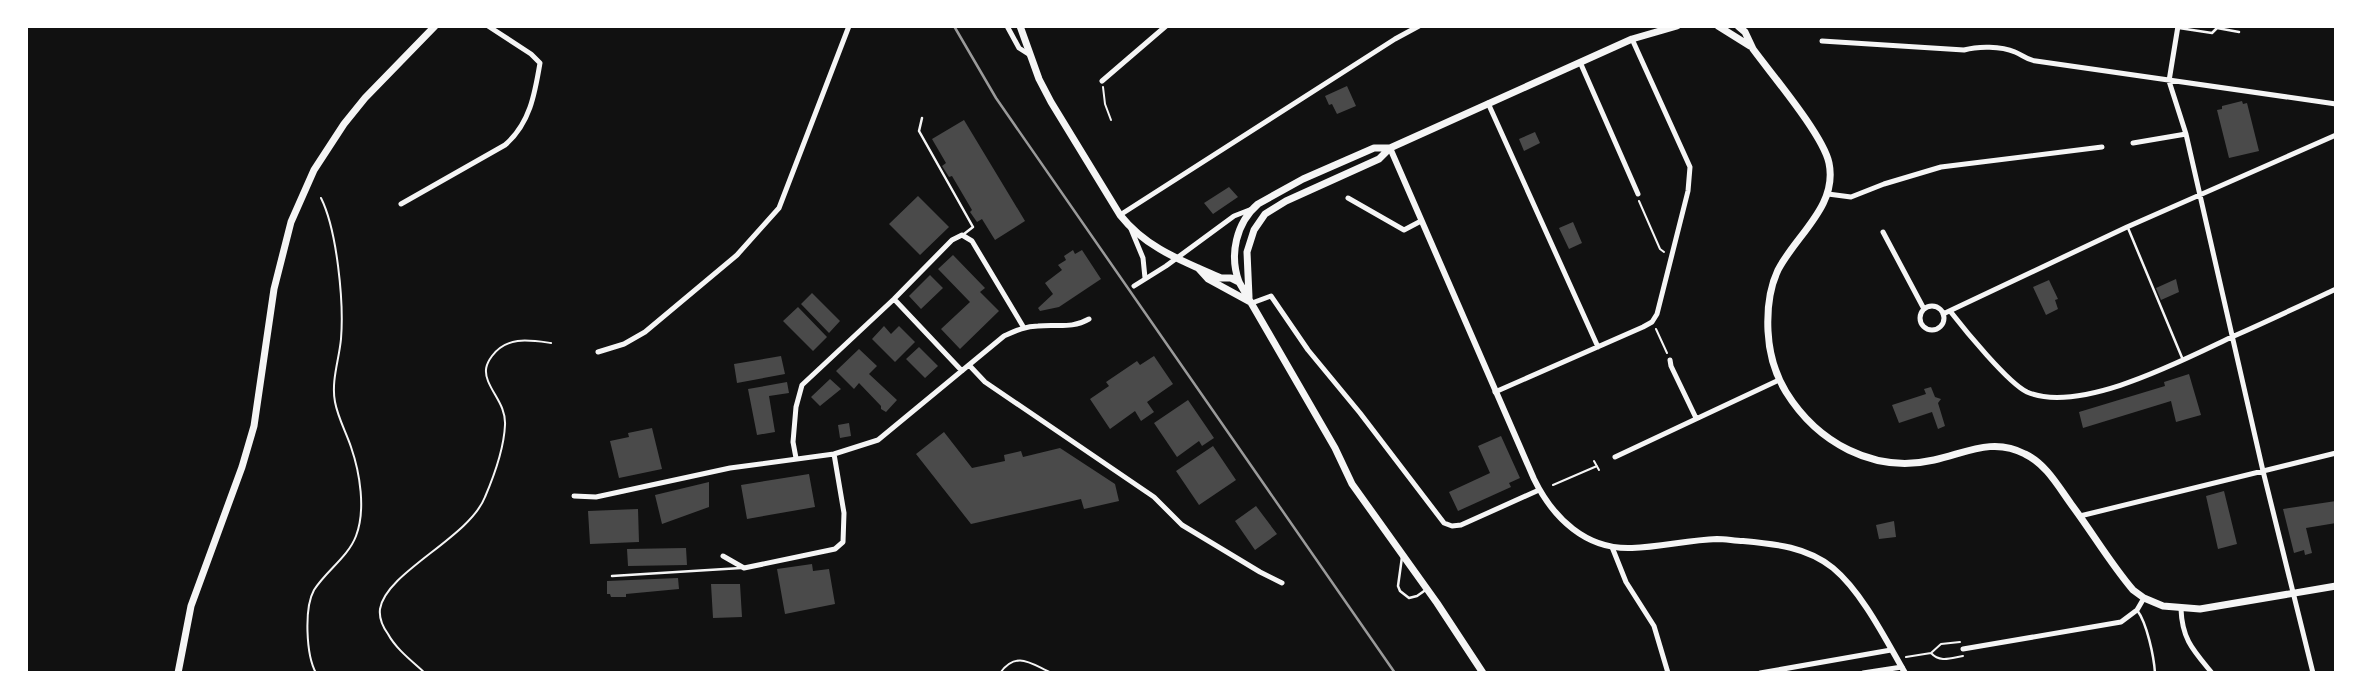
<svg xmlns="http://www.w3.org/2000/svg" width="2362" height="699" font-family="'Archivo Narrow',sans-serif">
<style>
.building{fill:#4a4a4a}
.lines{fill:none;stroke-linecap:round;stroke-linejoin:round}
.path{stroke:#f5f5f5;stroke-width:2}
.service{stroke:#f5f5f5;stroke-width:2.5}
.minor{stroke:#f5f5f5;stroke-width:5}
.tertiary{stroke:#f5f5f5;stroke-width:6}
.secondary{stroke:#f5f5f5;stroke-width:7}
.rail{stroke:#9a9a9a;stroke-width:2.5}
</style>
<rect width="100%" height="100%" fill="#111"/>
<!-- building -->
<path class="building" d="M1347,86L1356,106L1337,114L1332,104L1329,105L1325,96Z
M2242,101L2243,104L2247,103L2259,151L2229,158L2217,110L2222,109V106Z
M964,120L1025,221L995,240L982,219L977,222L970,212L972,210L952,176L949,177L942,166L946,163L932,139Z
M1535,132L1540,143L1524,151L1519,139Z
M1229,187L1238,197L1213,214L1204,203Z
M918,196L949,227L920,255L889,224Z
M1573,222L1582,243L1569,249L1559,228Z
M1073,250L1075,254L1082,250L1101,279L1059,307L1040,311L1038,308L1053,294L1045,283L1062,270L1058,265L1066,260L1064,256Z
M953,255L985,288L980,292L999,311L960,349L941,329L970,302L938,269Z
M930,275L943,288L921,309L909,296Z
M2176,279L2179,292L2161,300L2156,288Z
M2049,280L2058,299L2055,300L2058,309L2046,315L2033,287Z
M812,293L840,321L829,333L801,304Z
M798,307L827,337L813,351L783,321Z
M884,326L891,334L899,326L915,342L895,362L872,339Z
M919,347L938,366L925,378L906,359Z
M859,349L877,366L869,374L897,400L886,412L881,409V406L859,383L854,389L836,371Z
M781,356L785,374L737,383L734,364Z
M1154,356L1173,384L1147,402L1154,412L1141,421L1135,411L1110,429L1090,399L1109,386L1106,382L1137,361L1140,365Z
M2189,374L2201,415L2176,422L2171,401L2083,428L2079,412L2165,386L2164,382Z
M830,379L841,389L820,406L811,397Z
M787,382L789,393L769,396L775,432L757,435L748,389Z
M1931,387L1935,397L1941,399L1938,403L1945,426L1938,429L1932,412L1899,423L1892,405L1926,394L1924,389Z
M1188,400L1214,438L1202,446L1199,441L1177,457L1154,423Z
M849,423L851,436L840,438L838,425Z
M652,428L662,469L619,478L610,441L629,437L628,433Z
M944,432L972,468L1005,461L1004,455L1021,451L1023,457L1060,448L1115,484L1119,501L1084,509L1081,499L971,524L916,454Z
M1501,436L1520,478L1509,483L1511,487L1458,511L1449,492L1490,473L1478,446Z
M1213,446L1236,480L1199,505L1176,471Z
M809,474L815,507L747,519L741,485Z
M709,482V507L662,524L655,495Z
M2224,491L2237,544L2218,549L2206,496Z
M2336,501V523L2306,528L2312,553L2305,555L2304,550L2294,553L2283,509Z
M1256,506L1277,534L1255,550L1235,521Z
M638,509L639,542L590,544L588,511Z
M1894,521L1896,537L1879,539L1876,525Z
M686,548L687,565L628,566L627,549Z
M812,564L813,571L829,569L835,604L785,614L777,569Z
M678,578L679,589L626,594V597H611L610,594H607V581Z
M711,584H740L742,617L713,618Z"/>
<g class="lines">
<!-- path -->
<path class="path" d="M1103,87L1105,104L1111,120
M1639,201L1660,249L1664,252
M1656,329L1667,353
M1594,461L1599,470
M1553,485L1597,466
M1931,653C1940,663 1951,658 1963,656
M1906,657L1931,653L1941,644L1960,642
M316,673C306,655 304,608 314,590C326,571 348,557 356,536C366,510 360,473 351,447C346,432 338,418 335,402C331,381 339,360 341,339C344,302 337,230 321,198
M425,673C412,661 396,649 388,634C383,627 379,617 380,609C386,572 469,538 485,497C494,476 504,448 505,425C506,407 494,396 488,381C484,371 486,364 492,356C507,336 529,340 551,343
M1000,673C1017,650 1031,664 1052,673"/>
<!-- service -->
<path class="service" d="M2179,28L2212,33L2217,28L2239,32
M922,118L919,131L973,227L964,234
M2128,228L2183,360
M1402,557L1398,586L1400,591L1409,598L1417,596L1427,589
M612,576L741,568
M2137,610C2147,623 2154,657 2155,673"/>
<!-- minor -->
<path class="minor" d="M1007,26L1019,48L1030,55
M2178,26L2169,81L2186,134L2263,471L2313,673
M1822,41L1964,50C1978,46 2001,46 2015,52C2023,55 2026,60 2036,61L2336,104
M1580,62L1638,194
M1102,81L1166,26
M1488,103L1598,347
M2133,143L2186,134
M1828,194L1851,197L1884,184L1941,167L2102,147
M1348,198L1404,230L1421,221
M401,204L505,145C530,124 535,93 540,63L531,54L488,26
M1120,215L1395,39L1419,26
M1131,229L1143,258L1145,278
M1883,232L1924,309
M1134,286L1166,266L1234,216L1252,209
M894,299L962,371
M1252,303L1271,296L1308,350L1360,413L1444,523L1452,526L1461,525L1539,490
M1920 318a12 12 0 1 1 24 0a12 12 0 1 1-24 0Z
M1950,311C1964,329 2008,383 2027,392C2080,415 2185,359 2234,336C2268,321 2302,305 2336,289
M1943,314L2127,227L2336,135
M598,352L624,344L645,332L737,255L779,208L849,26
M1670,360L1671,366L1696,418
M969,365L985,382L1154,497L1182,525L1260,572L1282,583
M1495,392L1643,327L1652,322L1657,314L1688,191L1690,167L1632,39
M1615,457L1779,380
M796,458L793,442L796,407L802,385L894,299L952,240L962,235L972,241L1024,328
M574,496L596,497L730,468L834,454L878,440L1004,336C1015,331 1025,326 1038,326C1057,324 1072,329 1089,319
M2080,516L2336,453
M1612,547L1626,582L1654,626L1668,673
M723,556L744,568L835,549L843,542L844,513L834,454
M2181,609C2182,639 2193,650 2212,673
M1963,649L2121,622L2137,610L2144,598
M1760,673L1891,650
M1863,673L1902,667"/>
<!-- tertiary -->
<path class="tertiary" d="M1390,148L1534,479C1553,518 1586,550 1632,548C1661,547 1688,540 1717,539C1726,539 1735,541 1743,541C1776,544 1807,547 1833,568C1862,592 1886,640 1905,673"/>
<!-- secondary -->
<path class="secondary" d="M1020,26L1039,79L1051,102L1120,215C1147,249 1183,261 1221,278H1231L1239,282
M1718,26L1750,46
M1738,26L1745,32L1753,49C1772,75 1823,135 1829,163C1838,206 1796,235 1778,270C1769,289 1767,310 1768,331C1769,352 1775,374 1786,392C1817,442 1873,474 1934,460C1966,453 1993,437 2025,454C2046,464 2058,486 2071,504C2092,532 2110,563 2133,590L2144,598L2163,606L2200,609L2336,586
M1390,148H1374L1303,179L1258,204C1236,223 1229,255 1239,282L1335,448L1352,484L1437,603L1483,673
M1198,268L1208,279L1252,303
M1249,297L1247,252L1254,230L1265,214L1286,201L1379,159L1390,148L1632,39L1677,26
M178,673L191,606L242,467L254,426L274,289L291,222L314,170L344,124L365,98L435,26"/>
<!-- rail -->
<path class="rail" d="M954,26L996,98L1395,673"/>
</g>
<!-- border -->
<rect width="2362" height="699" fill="none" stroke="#ffffff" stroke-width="56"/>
</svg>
